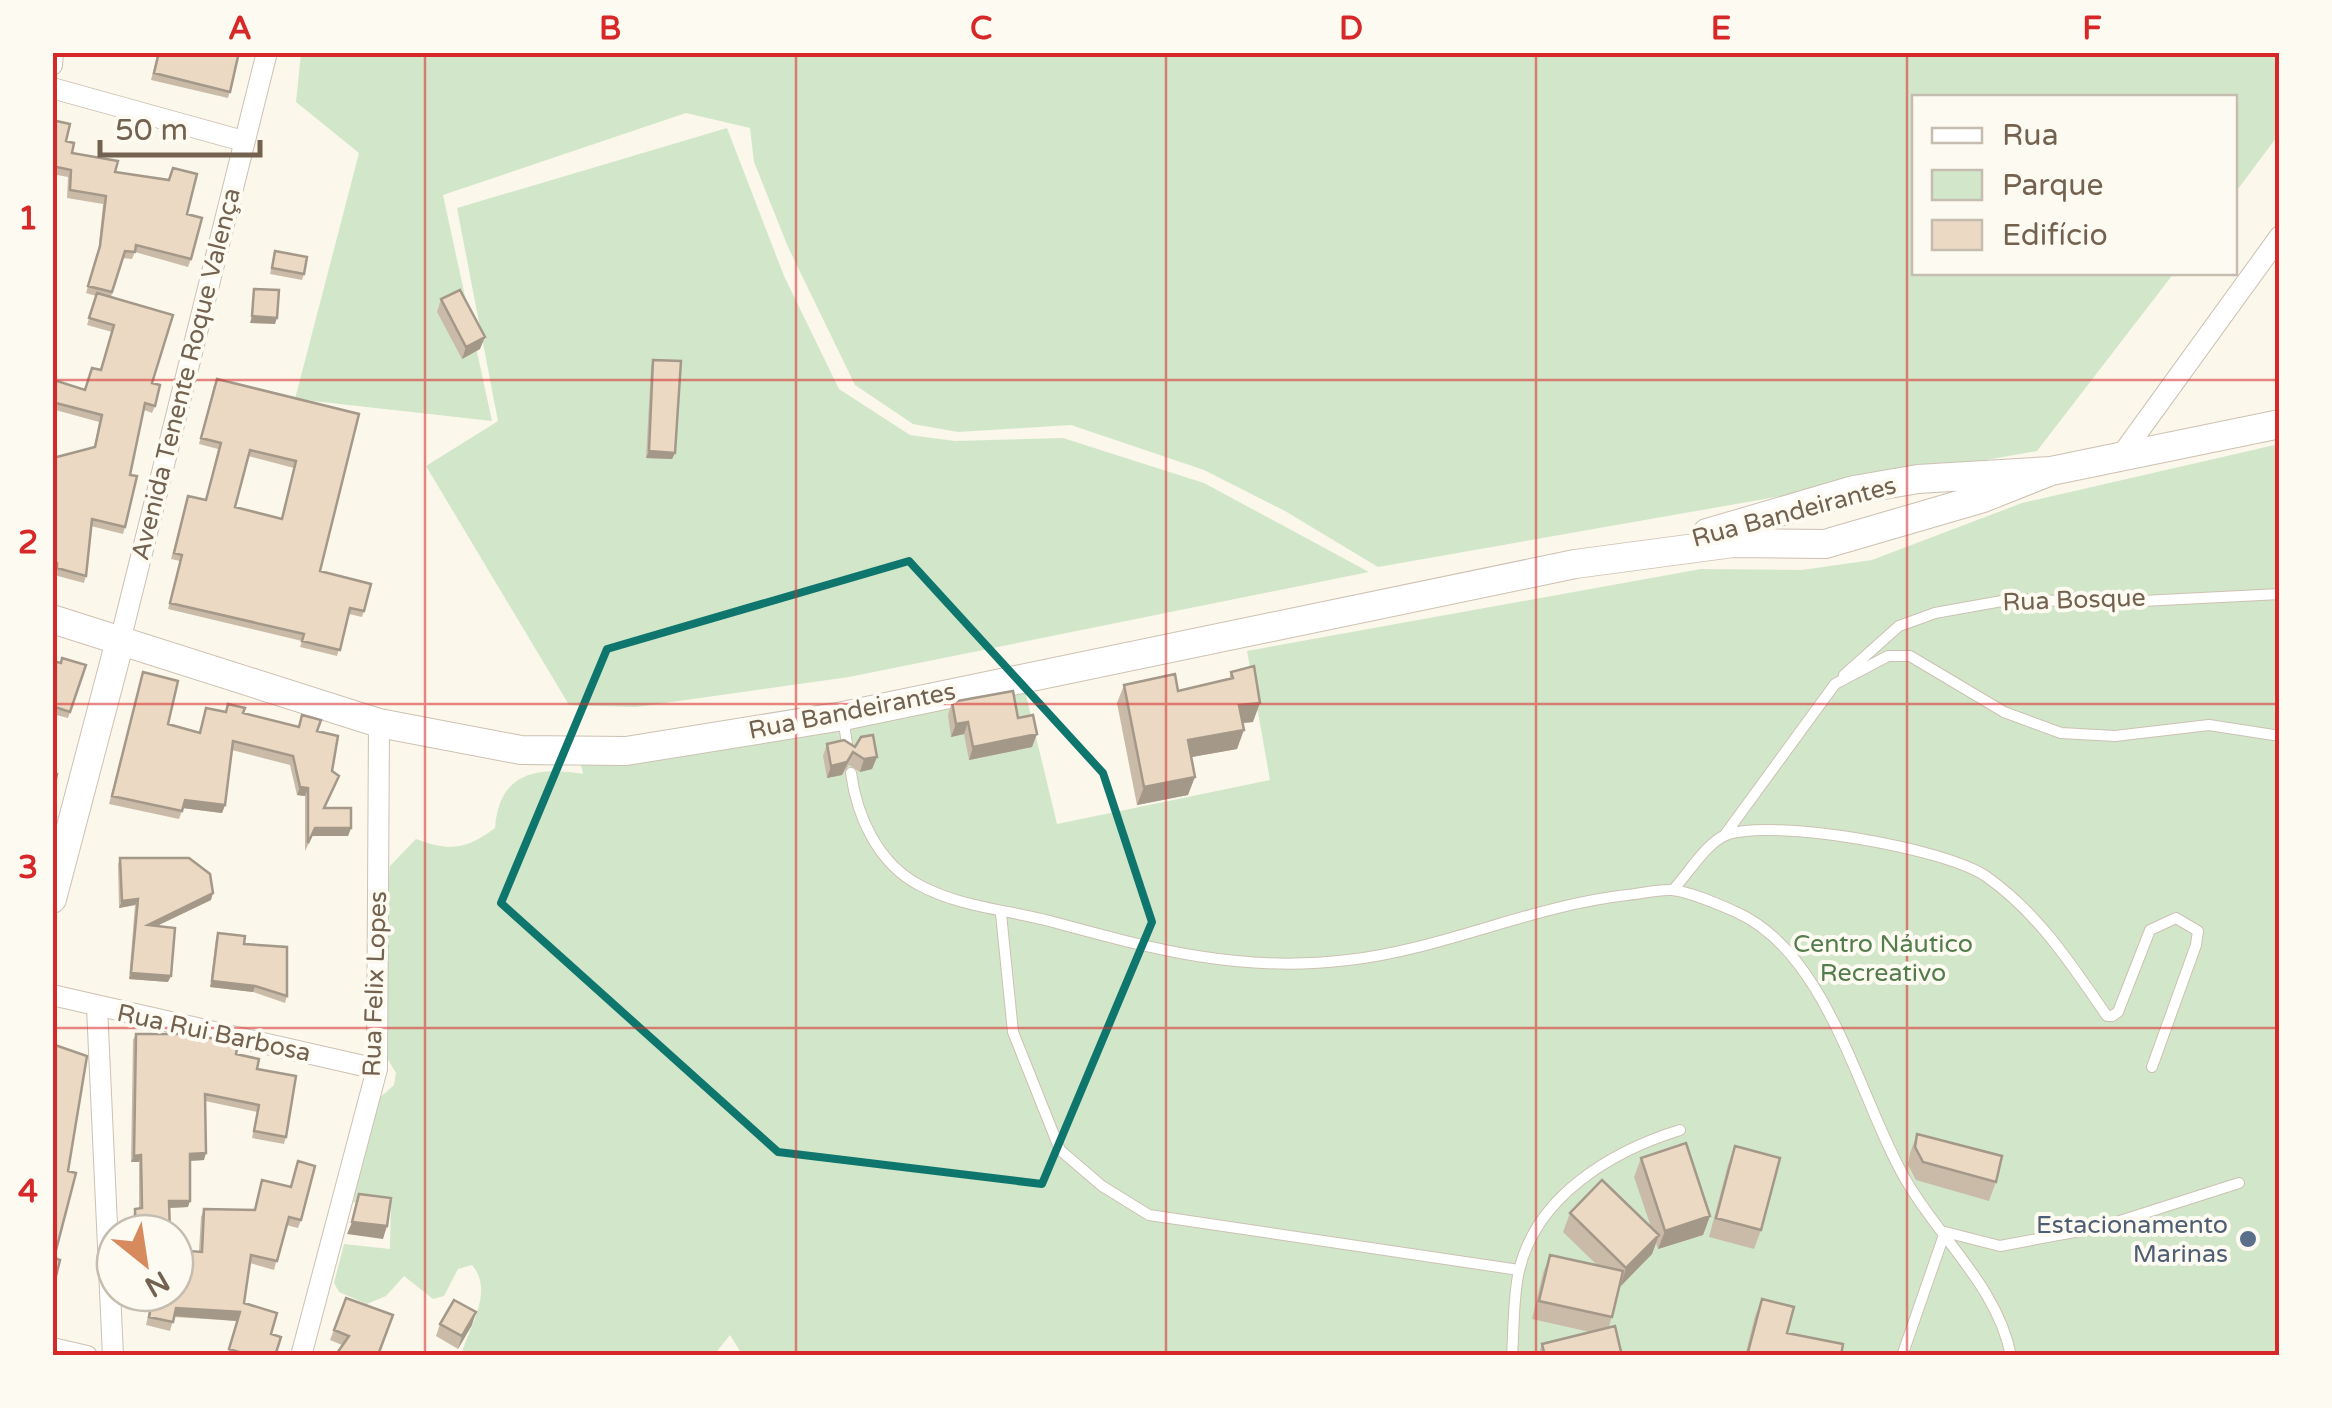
<svg xmlns="http://www.w3.org/2000/svg" width="2332" height="1408" font-family="'Varela Round',sans-serif">
<style>
.green{fill:#d2e7ca}
.lines{fill:none;stroke-linecap:round;stroke-linejoin:round}
.service-casing{stroke:#ccc1b2;stroke-width:12}
.minor-casing{stroke:#ccc1b2;stroke-width:22}
.tertiary-casing{stroke:#ccc1b2;stroke-width:30}
.service{stroke:#fff;stroke-width:10}
.minor{stroke:#fff;stroke-width:20}
.tertiary{stroke:#fff;stroke-width:28}
.wall{fill:#cabba9;fill-rule:evenodd}
.shaded-wall{fill:#a49889}
.building{fill:#ebd9c4;stroke:#a49889;stroke-width:2.5;fill-rule:evenodd}
.marked{fill:none;stroke:#0f766e;stroke-width:8;stroke-linejoin:round}
.grid{fill:none;stroke:#d62828;stroke-width:2.5;stroke-opacity:0.55}
.service-dot{fill:#5c6f8a;stroke:#fdfaf1;stroke-width:4}
.labels{text-anchor:middle;dominant-baseline:central;stroke-width:8;stroke-linejoin:round;paint-order:stroke}
.street-label{font-size:25px;fill:#746250;stroke:#fdfaf1}
.park-label{font-size:25px;fill:#547d4d;stroke:#fdfaf1}
.service-label{font-size:25px;fill:#4e5e75;stroke:#fdfaf1;text-anchor:end}
.neatline{fill:none;stroke:#d62828;stroke-width:4}
.grid-label{font-size:32px;text-anchor:middle;font-weight:bold;fill:#d62828}
</style>
<rect width="100%" height="100%" fill="#fbf7eb"/>
<!-- green -->
<path class="green" d="M301,53H2279V134L2235,193L2234,98H1914V272L2174,273L2037,451L1378,567L1285,511L1204,470L1071,425L958,432L913,424L855,385L788,247L754,162L750,128L686,113L443,195L492,421L295,399L359,153L296,102Z
M727,128L784,276L839,389L910,435L955,441L1063,438L1204,483L1369,572L849,677L636,707L569,705L426,466L498,421L457,208Z
M2279,444V1355L743,1356L730,1335L714,1355L461,1356C468,1328 495,1292 472,1265L458,1269L444,1296L433,1299L404,1276L386,1296L367,1304L339,1292L334,1283L344,1244L390,1249L391,1204L347,1202L376,1101L394,1085L396,1073L385,1055L384,927L390,866L416,839C450,852 467,849 495,828C499,773 536,766 583,774L580,760L1025,691L1057,824L1270,780L1247,651L1701,569L1802,570L1872,560L2022,503Z"/>
<g class="lines">
<!-- service casing -->
<g class="service-casing">
<path id="service" d="M1844,675L1899,626L1935,613L2013,599L2103,603L2280,594
M843,717L848,751
M851,773C857,817 878,863 919,885C962,908 1011,910 1057,923C1157,950 1242,973 1348,960C1444,949 1530,906 1627,895C1641,894 1657,889 1672,890C1691,892 1718,904 1736,912C1830,954 1859,1101 1907,1182C1941,1240 1998,1288 2011,1356
M1724,836L1835,684L1888,656H1910L2004,712L2061,733L2115,736L2209,725L2280,736
M1673,890C1687,875 1707,842 1726,835C1773,818 1946,848 1987,877C2039,914 2071,964 2107,1016H2112L2118,1012L2150,930L2176,918L2198,931L2196,945L2152,1067
M1001,914L1013,1032L1060,1150L1102,1186L1149,1215L1519,1270
M1512,1356C1514,1328 1513,1297 1519,1271C1536,1196 1612,1151 1680,1130
M1902,1356L1945,1232L2000,1246L2101,1227L2239,1183"/>
</g>
<!-- minor casing -->
<g class="minor-casing">
<path id="minor" d="M52,65L53,52
M52,88L243,141
M2120,457L2280,236
M121,637L267,52
M52,995L377,1069
M97,1007L113,1356
M52,1348L87,1356
M301,1356L377,1069L379,723"/>
</g>
<!-- tertiary casing -->
<g class="tertiary-casing">
<path id="tertiary" d="M1707,533L1854,490L1918,479L2051,471L2280,424
M52,619L379,723L521,750L626,751L843,716L1575,564L1733,543L1825,544L1983,498L2051,471
M52,899L121,637"/>
</g>
<!-- service -->
<use href="#service" class="service"/>
<!-- minor -->
<use href="#minor" class="minor"/>
<!-- tertiary -->
<use href="#tertiary" class="tertiary"/>
</g>
<!-- wall -->
<path class="wall" d="M158,52H239L228,98L151,80Z
M52,120L72,153L115,172L187,214L191,259L188,267L135,252L132,259L122,258L111,297L152,383L155,406L152,413L144,410L130,475L125,527L123,534L91,526L86,576L84,583L54,575V570L52,569V461L53,458L94,448L99,422L52,409V384L85,390L100,370L112,332L87,325L96,296L86,293L98,254L103,204L67,198L68,177L52,174Z
M275,251L304,274L302,280L270,274Z
M441,299L480,349L462,359L437,312Z
M653,360L675,453L672,459L646,458L651,367Z
M214,385L359,414L320,571L364,611L362,617L349,614L337,656L300,647L302,641L168,609L180,561L171,559L186,502L206,500L218,449L199,444ZM248,456L294,468L281,519L235,507Z
M52,661L86,665L68,718L52,714Z
M143,672L168,724L199,732L206,708L225,712L243,713L298,727L302,715L317,731L325,808L351,828L348,836H312L305,851V796L297,795L290,765L232,750L225,805L222,813L183,808L179,819L109,804Z
M1231,672L1253,722L1242,723L1237,749L1191,757L1188,795L1137,805L1117,703L1124,685L1178,691L1229,679Z
M952,702L1018,718L1037,734L1032,747L969,760L964,734L951,737L948,715Z
M827,744L855,747L877,757L872,769L860,772L849,765L842,775L827,778L823,756Z
M120,858L211,900L157,926L168,982L129,979L135,905L119,908L118,864Z
M218,933L244,944L287,996L285,1003L253,992L210,987L216,939Z
M136,1034L236,1054L257,1069L286,1137L284,1144L252,1138L257,1112L205,1101L204,1160L190,1161L188,1207L170,1208V1233H133V1216L135,1209H139V1162H131L133,1040Z
M1917,1134L1996,1182L1989,1201L1916,1180L1908,1165L1910,1153Z
M1735,1146L1761,1230L1754,1249L1709,1237L1728,1165Z
M1641,1158L1710,1216L1703,1235L1658,1249L1656,1243L1652,1254L1619,1287L1609,1327L1622,1356H1538L1542,1344L1590,1332L1532,1319L1543,1273L1550,1255L1597,1265L1563,1232L1570,1213L1651,1227L1634,1177Z
M298,1161L301,1220L298,1228L286,1225L274,1270L250,1263L244,1303L271,1334L275,1356H227L237,1321L174,1317L170,1331L146,1325L153,1293H175L199,1251L201,1217L204,1209L254,1210L262,1180L290,1187Z
M346,1298L393,1315L342,1345L330,1340Z
M1762,1299L1787,1333L1841,1356H1745L1755,1316Z
M440,1324L472,1325L458,1349L436,1336Z"/>
<!-- shaded-wall -->
<path class="shaded-wall" d="M252,316L277,318L275,324L250,323Z
M485,337L480,349L462,359L466,347Z
M649,451L675,453L672,459L646,458Z
M1260,703L1253,722L1232,724L1239,705Z
M968,722L964,734L951,737L956,724Z
M1244,730L1237,749L1181,759L1188,740Z
M1037,734L1032,747L969,760L973,747Z
M853,752L842,775L827,778L831,766Z
M877,757L872,769L860,772L864,759Z
M1195,777L1188,795L1137,805L1144,787Z
M300,787L308,788L305,796L297,795Z
M185,800L225,805L222,813L182,808Z
M315,828H351L348,836H312L305,851Z
M213,893L211,900L146,931L148,925Z
M138,899L135,905L119,908L122,901Z
M131,973L171,976L168,982L129,979Z
M212,981L255,986L253,992L210,987Z
M206,1153L204,1160L187,1161L190,1154Z
M141,1155L139,1162H131L134,1156Z
M169,1201H190L188,1207L167,1208Z
M1710,1216L1703,1235L1658,1249L1665,1231Z
M352,1222L387,1226L383,1239L347,1234Z
M1659,1235L1652,1254L1620,1287L1626,1268Z
M176,1308L240,1312L237,1321L173,1316Z
M476,1312L472,1325L458,1349L462,1336Z"/>
<!-- building -->
<path class="building" d="M159,52H239L230,92L154,73Z
M52,120L70,124L66,141L74,143L72,153L118,161L115,172L169,180L173,168L197,174L187,214L202,218L191,259L136,245L135,252L125,251L112,292L88,286L100,246L106,196L70,190L71,170L52,166Z
M275,251L307,257L304,274L272,268Z
M254,289L279,290L277,318L252,316Z
M460,290L485,337L466,347L441,299Z
M97,293L173,315L152,383L160,385L155,406L145,403L130,475L137,476L125,527L92,519L86,576L57,568V563L52,562L53,458L95,447L102,415L52,402V385L54,380L85,390L92,368L101,370L114,325L89,318Z
M653,360L681,361L675,453L649,451Z
M217,379L359,414L320,571L371,584L364,611L350,608L340,650L302,641L304,634L170,603L182,555L174,553L188,496L206,500L221,443L201,438ZM250,450L296,461L282,519L235,507Z
M62,658L86,665L70,712L52,706V661L61,663Z
M1254,666L1260,703L1239,705L1244,730L1188,740L1195,777L1144,787L1124,685L1175,674L1178,691L1233,678L1231,672Z
M143,672L178,681L168,724L200,733L206,708L226,712L228,704L245,708L243,713L299,727L302,715L321,720L317,731L338,736L332,771L339,776L324,808H351V828H315L308,843V788L300,787L293,756L233,741L225,805L185,800L182,811L112,796Z
M1013,691L1018,718L1033,715L1037,734L973,747L968,722L956,724L952,702Z
M873,735L877,757L864,759L853,752L847,762L831,766L827,744L844,740L855,747L861,737Z
M52,773L57,774L52,798Z
M120,858H189L210,874L213,893L148,925L175,928L171,976L131,973L138,899L122,901Z
M218,933L245,936L244,944L287,947V996L255,986L212,981Z
M136,1034H192L238,1044L236,1054L259,1059L257,1069L296,1076L286,1137L254,1131L259,1105L205,1094L206,1153L190,1154V1201H169L170,1233H136L135,1209L142,1208L141,1155L134,1156Z
M52,1044L87,1056L68,1171L76,1173L54,1258L60,1260L54,1284L52,1283Z
M1917,1134L2002,1156L1996,1182L1923,1162L1915,1147Z
M1686,1143L1710,1216L1665,1231L1641,1158Z
M1735,1146L1780,1158L1761,1230L1716,1218Z
M298,1161L315,1166L301,1220L289,1217L277,1261L251,1255L244,1303L277,1313L271,1334L281,1337L275,1356H252L229,1349L240,1312L176,1308L173,1322L149,1317L154,1293H175V1250L202,1252L204,1209L255,1210L262,1180L291,1187Z
M1602,1180L1659,1235L1626,1268L1570,1213Z
M359,1194L391,1198L387,1226L352,1222Z
M1550,1255L1623,1271L1612,1317L1539,1301Z
M346,1298L393,1315L378,1355L379,1356H335L349,1336L334,1330Z
M1762,1299L1794,1307L1787,1333L1843,1344L1841,1356H1747Z
M454,1300L476,1312L462,1336L440,1324Z
M1615,1326L1622,1356H1545L1542,1344Z"/>
<!-- marked area -->
<path class="marked" d="M909,561L1103,773L1152,922L1042,1184L778,1152L501,903L607,649Z"/>
<!-- grid -->
<path class="grid" d="M425,52V1356M796,52V1356M1166,52V1356M1536,52V1356M1907,52V1356M52,380H2280M52,704H2280M52,1028H2280"/>
<!-- markers -->
<circle class="service-dot" cx="2248" cy="1239" r="10"/>
<g class="labels">
<!-- street labels -->
<g class="street-label">
<text transform="translate(186 374) rotate(-76)">Avenida Tenente Roque Valença</text>
<text transform="translate(1794 512) rotate(-15)">Rua Bandeirantes</text>
<text transform="translate(2074 600) rotate(-2)">Rua Bosque</text>
<text transform="translate(852 711) rotate(-11)">Rua Bandeirantes</text>
<text transform="translate(375 984) rotate(-88)">Rua Felix Lopes</text>
<text transform="translate(214 1033) rotate(12)">Rua Rui Barbosa</text>
</g>
<!-- park labels -->
<g class="park-label">
<text x="1883" y="944">Centro Náutico<tspan x="1883" dy="29">Recreativo</tspan></text>
</g>
<!-- service labels -->
<g class="service-label">
<text x="2228" y="1225">Estacionamento<tspan x="2228" dy="29">Marinas</tspan></text>
</g>
</g>
<!-- border -->
<rect width="2332" height="1408" fill="none" stroke="#fdfaf1" stroke-width="110"/>
<!-- legend -->
<rect x="1912" y="95" width="325" height="180" fill="#fdfaf1" stroke="#c6bdb1" stroke-width="2.5"/>
<rect x="1932" y="128" width="50" height="15" fill="#ffffff" stroke="#c6bdb1" stroke-width="2.5"/>
<text x="2002" y="145" font-size="30" fill="#746250">Rua</text>
<rect x="1932" y="170" width="50" height="30" fill="#d2e7ca" stroke="#c6bdb1" stroke-width="2.5"/>
<text x="2002" y="195" font-size="30" fill="#746250">Parque</text>
<rect x="1932" y="220" width="50" height="30" fill="#ebd9c4" stroke="#c6bdb1" stroke-width="2.5"/>
<text x="2002" y="245" font-size="30" fill="#746250">Edifício</text>
<!-- north arrow -->
<g transform="translate(145 1263) rotate(150)"><circle r="48" fill="#fdfaf1" stroke="#c6bdb1" stroke-width="2.5"/>
<path d="M0-8L18 38L0 25L-18 38Z" fill="#d78a5e"/>
<text y="-15" font-size="28" font-weight="bold" text-anchor="middle" fill="#746250">N</text>
</g>
<!-- scale -->
<path d="M100 140v15h160v-15" fill="none" stroke="#746250" stroke-width="5"/>
<text x="115" y="140" font-size="30" fill="#746250" stroke="#fdfaf1" stroke-width="8" paint-order="stroke">50 m</text>
<rect x="55" y="55" width="2222" height="1298" class="neatline"/>
<g class="grid-label">
<text x="240" y="39">A</text>
<text x="610" y="39">B</text>
<text x="981" y="39">C</text>
<text x="1351" y="39">D</text>
<text x="1721" y="39">E</text>
<text x="2092" y="39">F</text>
<text x="28" y="229">1</text>
<text x="28" y="553">2</text>
<text x="28" y="878">3</text>
<text x="28" y="1202">4</text>
</g>
</svg>
